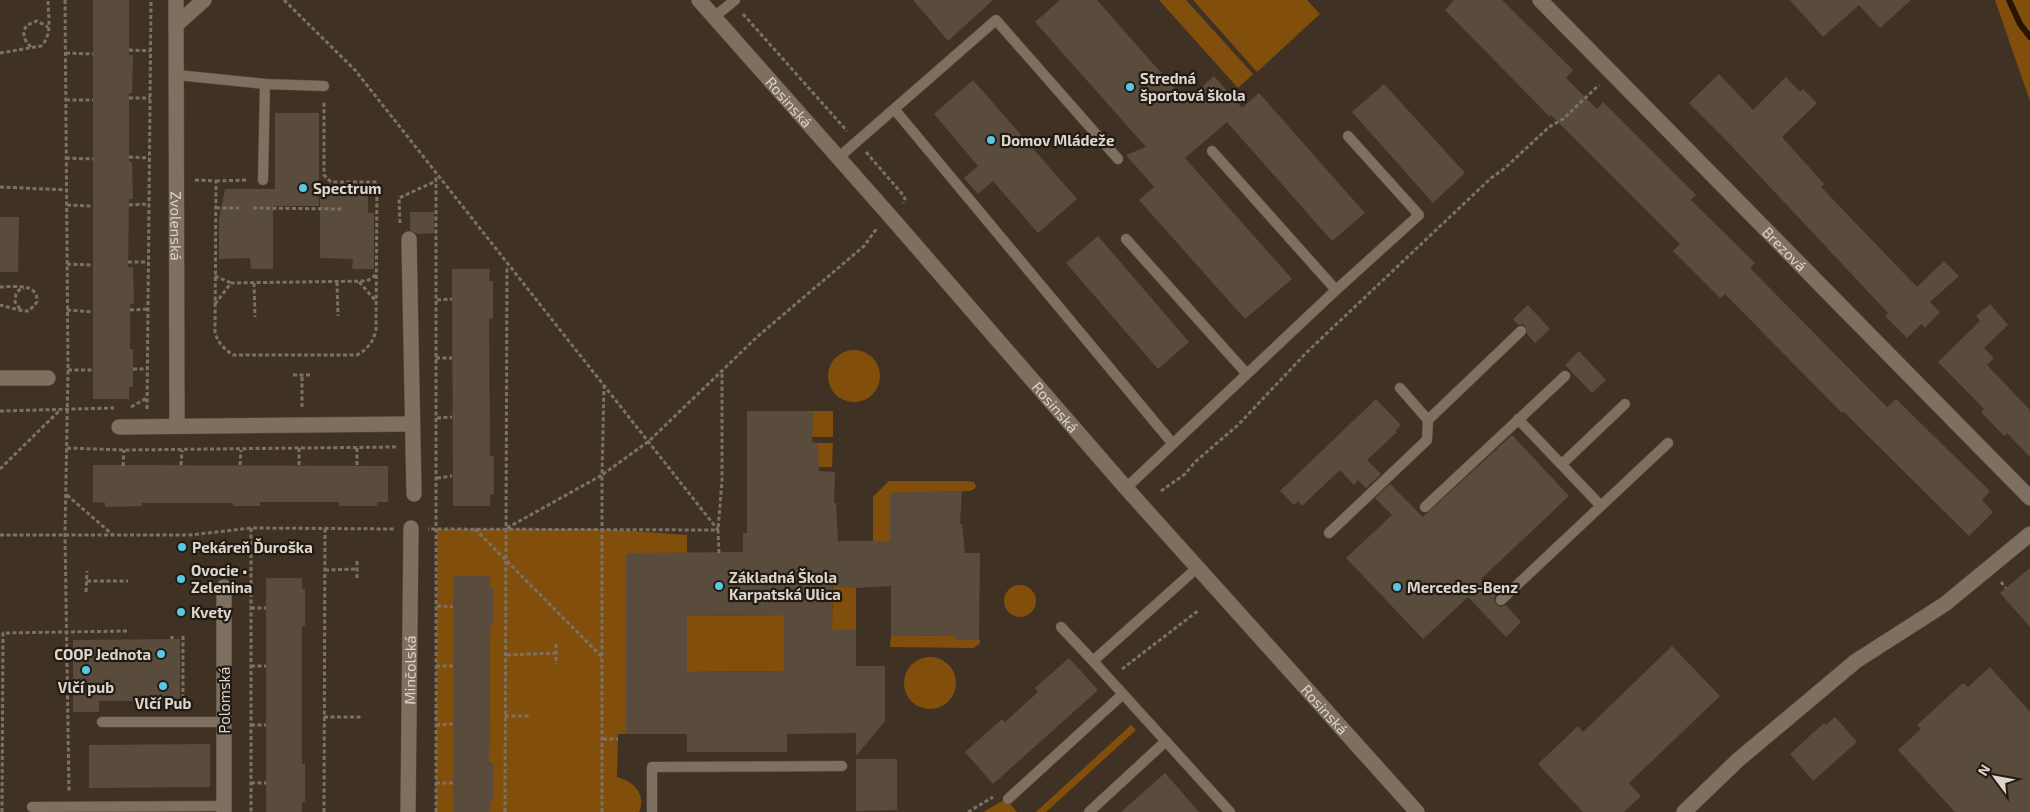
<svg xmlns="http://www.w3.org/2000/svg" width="2030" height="812" font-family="'Exo 2',sans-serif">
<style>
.green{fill:#814f0b}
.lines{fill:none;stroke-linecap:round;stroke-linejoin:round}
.stream{stroke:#271401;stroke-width:6}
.building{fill:#5a4c3d;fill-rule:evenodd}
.lane-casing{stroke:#594e42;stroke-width:11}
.street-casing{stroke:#594e42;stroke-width:16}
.secondary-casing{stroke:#594e42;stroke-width:16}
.path{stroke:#7c7165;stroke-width:3;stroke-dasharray:4 2.5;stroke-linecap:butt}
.lane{stroke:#7e6f5f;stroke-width:10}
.street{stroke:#7e6f5f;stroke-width:15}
.secondary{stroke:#7e6f5f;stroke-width:15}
.poi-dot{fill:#59c8e5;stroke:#211b14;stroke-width:2}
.labels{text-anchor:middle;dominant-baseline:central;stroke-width:4.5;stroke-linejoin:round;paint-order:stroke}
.poi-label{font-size:15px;font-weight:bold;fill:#ddd5cc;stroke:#211b14;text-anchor:start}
.street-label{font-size:15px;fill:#ddd5cc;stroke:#211b14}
</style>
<rect width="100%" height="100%" fill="#3f3224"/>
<!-- green -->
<path class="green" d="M1159,0H1186L1253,74L1238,88Z
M1193,0H1307L1320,14L1257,72Z
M1995,0H2030V101Z
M828 376a26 26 0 1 1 52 0a26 26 0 1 1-52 0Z
M813,411H833V437H812Z
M818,443H833L832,467H812Z
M889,481H967L974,482L976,486L974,489L970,491L891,493L890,553L873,554V497Z
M437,529H603L687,535V553H626V734H618L617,777C633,781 647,794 639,812H489L490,801H493V764L489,763L490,625H493V589L490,588V577L453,576V812H436Z
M833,576L856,588V630H832Z
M1004 601a16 16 0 1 1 32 0a16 16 0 1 1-32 0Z
M784,615V671L687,672V616Z
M891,635L956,636L958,640H980V643L974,648L890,647Z
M904 683a26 26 0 1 1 52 0a26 26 0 1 1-52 0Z
M1131,725L1136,730L1046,812H1036Z
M1006,799L1017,812H983Z"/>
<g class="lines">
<!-- stream -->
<path class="stream" d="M2009,0L2020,24L2030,37"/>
</g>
<!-- building -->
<path class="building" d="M93,0H129V55H133L132,93H129V161L132,162L133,199H129L128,267H133L134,304H130V349H133V387H129V399H93Z
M913,0H993L948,41Z
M1060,0H1097L1186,101L1214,76L1242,108L1259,93L1365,213L1332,241L1227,122L1185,158L1292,279L1245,319L1139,200L1154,187L1126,155L1146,147L1035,22Z
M1454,0H1502L1573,70L1566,78L1597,109L1603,102L1696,195L1691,200L1755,263L1750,268L1887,407L1896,399L1990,491L1982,500L1993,512L1969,536L1843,411L1842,413L1725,294L1720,298L1673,251L1680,244L1551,115L1550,117L1445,10Z
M1790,0H1911L1880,28L1859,5L1823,37Z
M1719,74L1753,110L1786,77L1800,92L1803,89L1817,103L1782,137L1824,184L1821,187L1917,287L1944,261L1959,276L1930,302L1940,312L1925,328L1921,324L1907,338L1885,316L1888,313L1724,138L1689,103Z
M973,80L1077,199L1038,233L993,181L978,194L964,178L978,166L934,114Z
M1384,84L1465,173L1433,203L1352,112Z
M275,113H319V206H273V269H251L250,258L219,259V219L225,189H275Z
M320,190H368V213H374V269H352L353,259L320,258Z
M410,212H434V233L417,234L410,230Z
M0,217H19L18,272H0Z
M1098,236L1189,342L1158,369L1066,263Z
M452,269H490L489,281H493V318L489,319L490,456H494V494L490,495V506H453Z
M1990,304L2008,325L1984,348L1994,358L1987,365L2030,410V457L2007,433L2004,436L1981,412L1984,409L1938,362L1980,321L1976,316Z
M1528,305L1550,329L1535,343L1527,334L1526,327L1522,324L1518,325L1513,319Z
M1579,351L1606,380L1592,393L1565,365Z
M1376,399L1401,425L1395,431L1397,432L1367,460L1381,474L1366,488L1358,480L1354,485L1340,470L1302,506L1298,501L1294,505L1280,491Z
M747,411H813L812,442L818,443L819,471L835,472L834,503H836L838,541H890V493L962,491L960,524H962L965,553H980L979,640H957L956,636L891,635V586L856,588L832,586V630H856V666H885V721L856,756V733L787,734V752H687V734H626V553L743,552V533H747ZM784,615V671L687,672V616Z
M1512,435L1569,496L1481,579L1496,595L1494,598L1496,604L1500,607L1506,605L1521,622L1506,637L1468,597L1423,639L1346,558L1392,515L1375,498L1390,484L1423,517Z
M93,465L388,466V502H377V506H339V502H260V506H233V503H142V506L105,507V503L93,502Z
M2030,568V627L2000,593Z
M453,576H490V588H493V625H490L489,764L493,763V801H490L489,812H453Z
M266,578H302V589H305V626H302V764H305V802H302V812H266Z
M180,639V701H99V712H73V640Z
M1672,646L1720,696L1629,783L1641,796L1624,812H1583L1538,764L1578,726L1583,732Z
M1069,658L1098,690L993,784L965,752L1002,719L1005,722L1038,692L1035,688Z
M1990,667L2030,712V812H1955L1898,750L1921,729L1917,725L1963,683L1968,687Z
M1835,717L1857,742L1813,781L1790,754L1824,723L1826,725Z
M210,744V787L89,788V745Z
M856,759H897V810L856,811Z
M1165,773L1199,812H1121Z"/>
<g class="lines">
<!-- lane casing -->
<g class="lane-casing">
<path id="lane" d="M714,17L735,0
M177,75L265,84L263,180
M265,84L324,86
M895,110L1173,444
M1212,151L1336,290
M838,158L996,20L1118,159
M1126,239L1247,374
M1518,419L1601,506
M1428,420L1521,331
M1562,464L1625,404
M1126,488L1336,290L1419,215L1348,136
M1425,507L1565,376
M1329,533L1427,440L1428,420L1400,388
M1198,567L1093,661L1230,812
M1501,600L1668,443
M1061,627L1093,661
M102,722H224
M1008,799L1123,694
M32,807L224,806
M652,812V767L842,766
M1089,812L1166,741"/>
</g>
<!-- street casing -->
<g class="street-casing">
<g id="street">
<path id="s1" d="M176,0L177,426"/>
<path id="s2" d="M1540,0L2030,498"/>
<path d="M176,25L204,0"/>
<path d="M409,239L414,494"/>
<path d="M0,378H48"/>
<path d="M119,427L412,424"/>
<path d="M224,587V812"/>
<path id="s3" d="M408,812L411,528"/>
<path d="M1684,812L1738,760L1856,661L1945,604L2030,534"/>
</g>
</g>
<!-- secondary casing -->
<g class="secondary-casing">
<g id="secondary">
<path id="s4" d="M699,0L890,216L1126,488L1417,812"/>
</g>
</g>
<!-- path -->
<path class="path" d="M65,0L68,370L65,535L69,791
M284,0L355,70L718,530L428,529
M743,14L847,131
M31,47C24,40 21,34 27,25L37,21L48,27
M129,50L150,51
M0,53L41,46C53,35 48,15 48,0
M66,53L93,54
M129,98H150
M66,100H93
M866,152L903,195L905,199L903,203
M129,157L149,158
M66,158L93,159
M195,180L216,181L215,332C218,343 223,348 233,355H357C368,349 373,342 376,330L377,182H331L324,175V101
M216,181L248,180
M0,187L67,190
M67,205L93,206
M129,205L149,204
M216,208H239
M253,208L341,209
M400,223L399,198L436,181
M128,262H148
M67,264L93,265
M215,276L231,283
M337,282L338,316
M359,282L376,301
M254,283L255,317
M0,287C14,287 38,282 37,302L29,311H23L0,305
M437,300L452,299
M215,304L231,283L367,281L377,274
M20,309L15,302L16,294L19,290L24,288
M67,310L93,312
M130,310L148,309
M436,358H452
M133,369H147
M68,370H93
M293,375H312
M131,407L147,398
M302,407V375
M147,409L151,0
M0,411L114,408
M437,418L452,417
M67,448L124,450L396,447
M357,448V466
M181,465L182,450
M240,465L241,450
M299,465V448
M123,466L124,450
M0,469L60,410
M437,478L452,476
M1161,491L1185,474L1195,462L1238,425L1307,352L1491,178L1505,168L1549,127L1563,119L1599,85
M67,495L113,535
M251,528V812
M507,528L602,475L604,386
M475,529L602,657
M0,535H190L251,528L394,529
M719,553L718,530L722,481V372
M325,570L358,569
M357,578V560
M87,581H128
M2001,582L2006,588
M86,592L87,571
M437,606L453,607
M251,608H266
M172,636V639
M183,636V706
M556,644V664
M507,655L557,653
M251,666H266
M436,666H453
M1122,669L1199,610
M505,716H529
M324,717H361
M251,725H266
M436,725L453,724
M603,739H618
M251,783H266
M436,783H453
M2,812L3,633L128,631
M324,812L325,527
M436,812V175
M505,812L507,266
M602,812V475L649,441L758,336L864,246L877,228
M968,812L993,797"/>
<!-- lane -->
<use href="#lane" class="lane"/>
<!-- street -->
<use href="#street" class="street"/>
<!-- secondary -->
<use href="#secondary" class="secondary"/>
</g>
<!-- markers -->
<g class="poi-dot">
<circle cx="1130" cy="87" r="5"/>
<circle cx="991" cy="140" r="5"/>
<circle cx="303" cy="188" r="5"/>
<circle cx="182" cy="547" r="5"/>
<circle cx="181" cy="579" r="5"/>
<circle cx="719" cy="586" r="5"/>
<circle cx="1397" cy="587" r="5"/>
<circle cx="181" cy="612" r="5"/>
<circle cx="161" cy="654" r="5"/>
<circle cx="86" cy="670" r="5"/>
<circle cx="163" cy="686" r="5"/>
</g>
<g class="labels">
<!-- poi labels -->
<g class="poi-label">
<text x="1140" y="78">Stredná<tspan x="1140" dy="17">športová škola</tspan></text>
<text x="1001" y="140">Domov Mládeže</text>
<text x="313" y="188">Spectrum</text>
<text x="192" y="547">Pekáreň Ďuroška</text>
<text x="191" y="570">Ovocie •<tspan x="191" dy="17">Zelenina</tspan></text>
<text x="729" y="577">Základná Škola<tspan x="729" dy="17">Karpatská Ulica</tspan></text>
<text x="1407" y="587">Mercedes-Benz</text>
<text x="191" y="612">Kvety</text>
<text x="151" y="654" text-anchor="end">COOP Jednota</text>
<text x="86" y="687" text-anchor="middle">Vlčí pub</text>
<text x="163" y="703" text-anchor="middle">Vlčí Pub</text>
</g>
<!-- street labels -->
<g class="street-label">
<text stroke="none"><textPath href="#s4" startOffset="136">Rosinská</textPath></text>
<text stroke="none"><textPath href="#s1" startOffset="226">Zvolenská</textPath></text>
<text stroke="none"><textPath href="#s2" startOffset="349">Brezová</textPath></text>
<text stroke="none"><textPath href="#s4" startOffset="541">Rosinská</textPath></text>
<text stroke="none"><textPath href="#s3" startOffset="142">Minčolská</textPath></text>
<text transform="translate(224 700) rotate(-90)">Polomská</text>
<text stroke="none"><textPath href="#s4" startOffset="946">Rosinská</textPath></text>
</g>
</g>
<!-- north arrow -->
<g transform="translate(1995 777) rotate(302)" stroke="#211b14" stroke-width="4" paint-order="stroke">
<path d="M0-4L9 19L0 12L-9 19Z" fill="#ddd5cc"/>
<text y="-8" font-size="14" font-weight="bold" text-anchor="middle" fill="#ddd5cc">N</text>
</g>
</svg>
